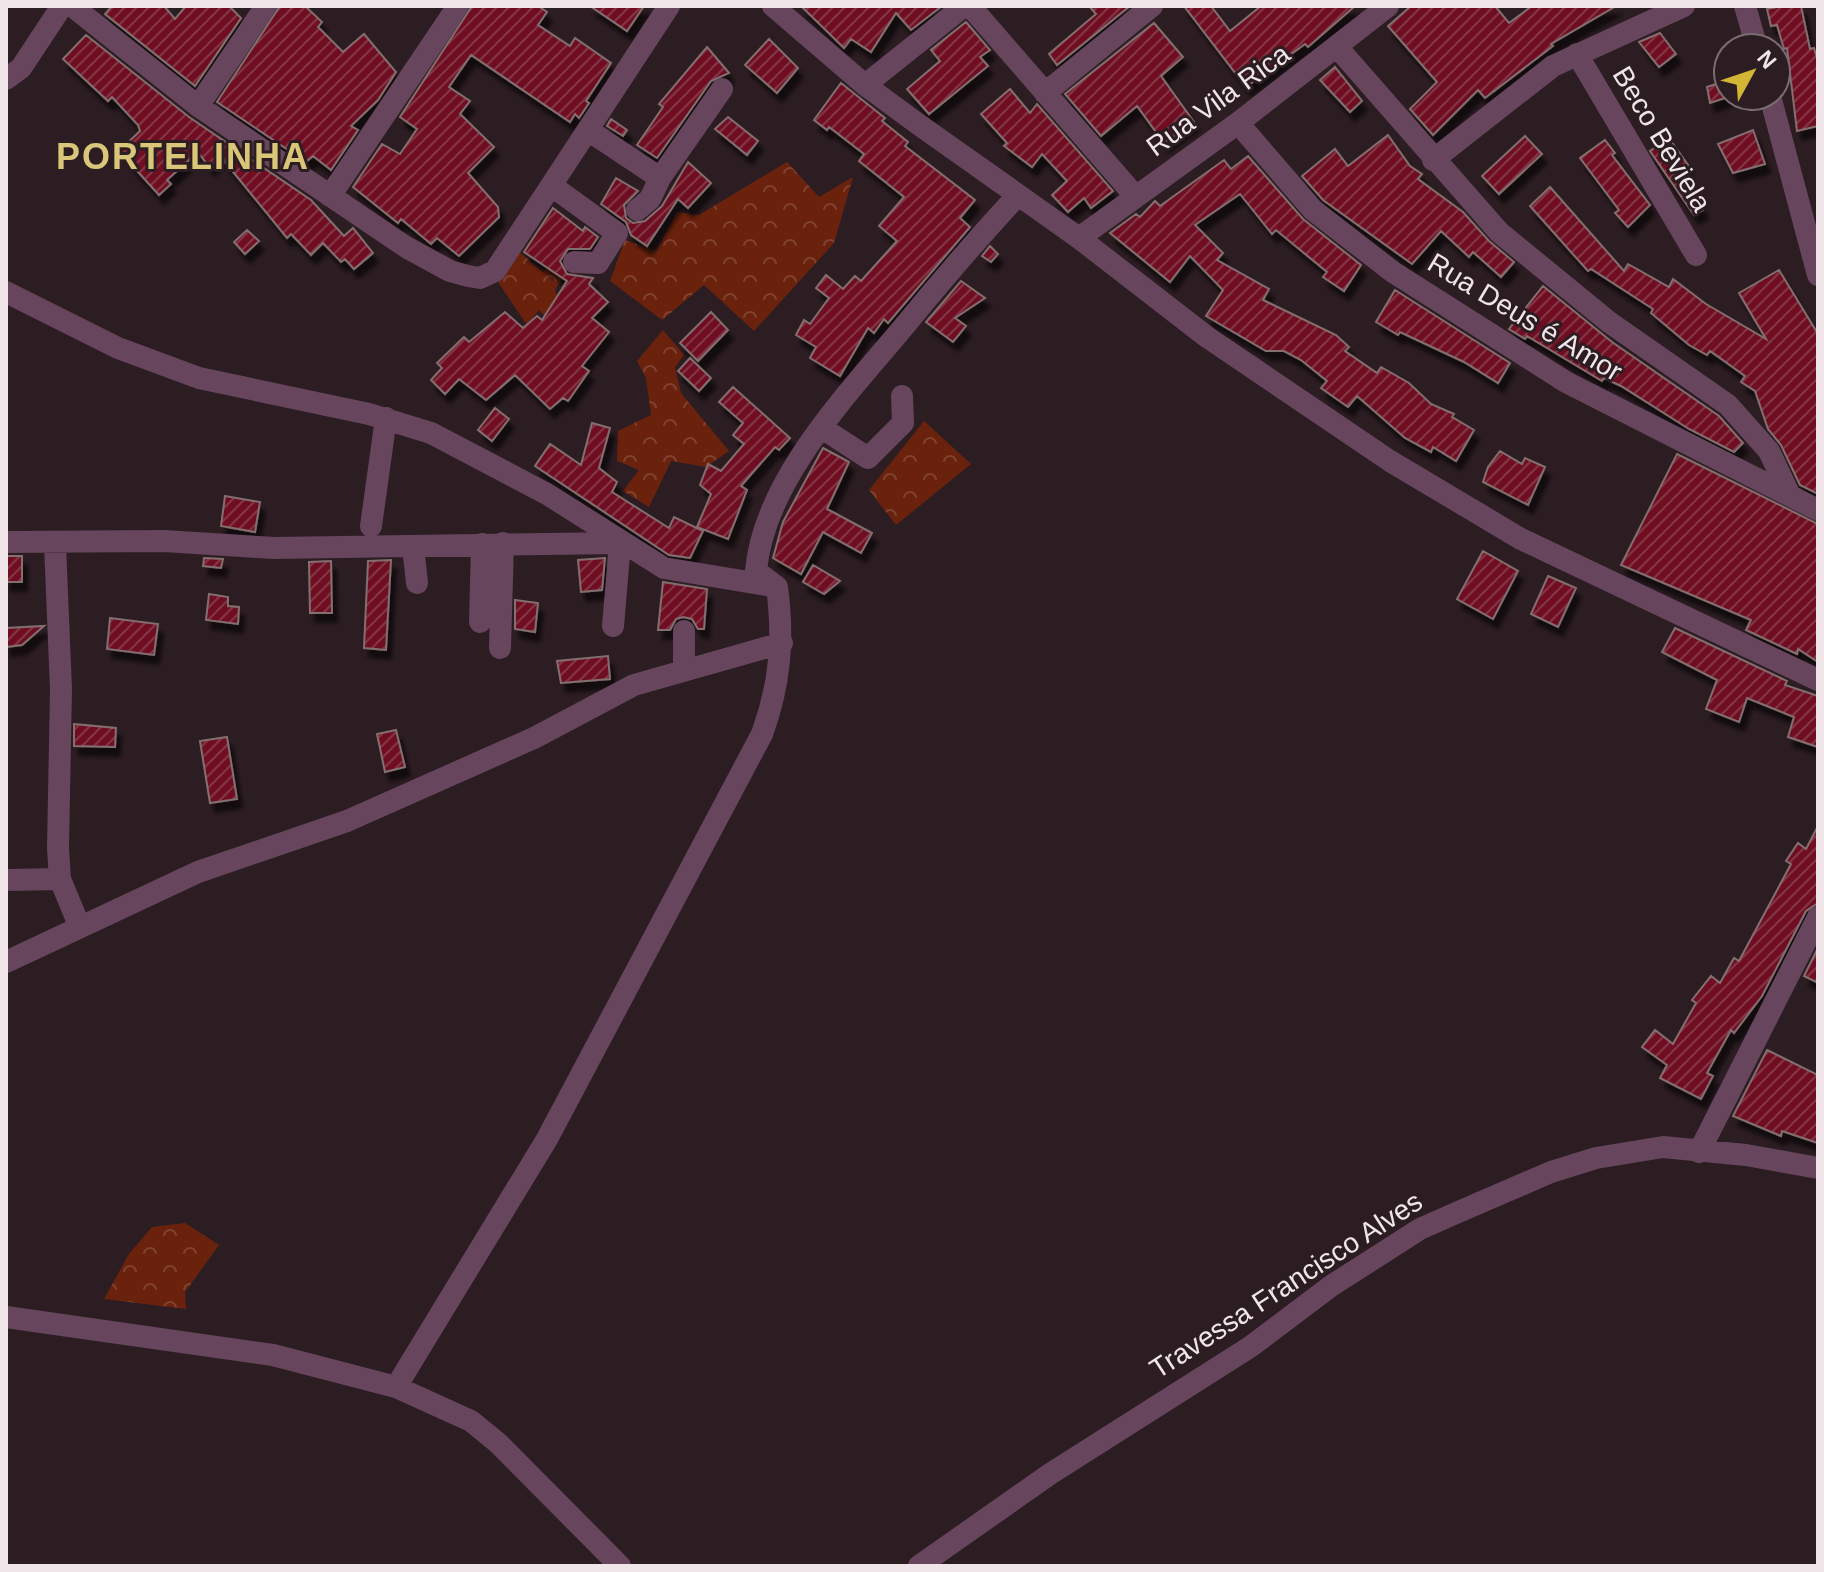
<svg xmlns="http://www.w3.org/2000/svg" width="1824" height="1572" font-family="Helvetica,sans-serif">
<style>
.forest{fill:url(#forest-crowns)}
.building{fill:url(#building-hatch);stroke:#836e6f;stroke-width:2;filter:url(#shadow)}
.lines{fill:none;stroke-linecap:round;stroke-linejoin:round}
.minor{stroke:#66455d;stroke-width:22}
.labels{text-anchor:middle;dominant-baseline:central;stroke-width:6;stroke-linejoin:round;paint-order:stroke}
.street-label{font-size:28px;fill:#f0e5e8;stroke:#2c1d22}
.district-label{font-size:36px;font-weight:bold;letter-spacing:2px;fill:#dac678;stroke:#2c1d22}
</style>
<defs>
<pattern id="forest-crowns" width="20" height="18" patternUnits="userSpaceOnUse" patternTransform="scale(2)"><rect width="20" height="18" fill="#6b220d"/><path d="M2 6a3 3 0 1 1 6 0M12 15a3 3 0 1 1 6 0" fill="none" stroke="#804230"/></pattern>
<pattern id="building-hatch" width="6" height="6" patternUnits="userSpaceOnUse" patternTransform="scale(2)"><rect width="6" height="6" fill="#6f1124"/><path d="M-1 1l2-2M0 6l6-6M5 7l2-2" fill="none" stroke="#843444"/></pattern>
<filter id="shadow"><feDropShadow dx="5" dy="9" stdDeviation="2" flood-color="#0009"/></filter>
</defs>
<rect width="100%" height="100%" fill="#2c1d22"/>
<!-- forest -->
<path class="forest" d="M787,162L819,197L853,177L834,243L754,331L704,285L662,320L610,281L625,240L656,251L677,212L699,215Z
M517,250L543,272L550,266L564,275L555,290L559,302L549,321L539,310L527,325L496,279Z
M663,330L684,355L675,367L681,393L729,451L706,467L671,461L649,507L623,491L639,470L617,461L618,431L651,415L646,378L637,361Z
M924,421L971,464L896,525L869,490Z
M185,1223L219,1245L185,1292L186,1309L104,1299L129,1254L152,1227Z"/>
<!-- building -->
<path class="building" d="M112,6H164L175,19L186,6H229L241,18L195,86L105,14Z
M280,6H305L322,22L318,27L343,52L364,34L396,72L378,100L351,126L358,130L331,170L313,156L306,162L217,102Z
M472,6H538L547,12L538,25L570,46L575,38L611,63L586,101L589,103L579,118L575,114L570,122L471,55L449,87L470,101L460,114L494,147L468,173L498,207L499,217L459,256L437,238L431,244L401,219L398,223L353,187L382,144L400,154L417,129L400,117Z
M590,6H644L627,31Z
M801,6H942L911,30L896,13L871,52L851,39L844,48Z
M1089,6H1130L1057,65L1049,54L1096,14Z
M1184,6H1211L1230,31L1261,6H1355L1308,47L1305,44L1246,87Z
M1411,6H1495L1509,23L1532,6H1616L1551,44L1553,46L1485,98L1478,90L1433,135L1410,109L1437,82L1388,26Z
M1782,6H1801L1810,49L1814,48L1818,62V126L1797,131L1787,48L1784,49L1777,25L1771,26L1767,9Z
M966,22L990,50L980,57L988,66L929,114L907,89L940,61L931,50Z
M1154,23L1183,57L1161,76L1194,122L1164,143L1137,106L1101,136L1065,94Z
M1660,33L1676,54L1659,67L1639,42Z
M86,35L189,117L311,200L344,236L353,228L373,253L354,269L345,259L341,262L323,243L311,255L291,234L287,238L221,157L209,167L198,152L167,180L171,184L159,195L119,151L140,131L138,125L112,97L108,101L63,59Z
M769,39L798,68L777,93L745,65Z
M707,47L729,73L711,81L657,158L637,145L663,107L659,104Z
M1335,67L1362,101L1350,112L1320,80Z
M1728,80V97L1710,103L1707,87Z
M841,83L885,118L882,121L908,142L905,146L975,200L960,218L970,227L888,323L884,319L874,333L868,328L840,376L810,358L816,347L796,335L804,320L810,324L829,298L816,288L826,275L843,289L855,276L861,281L897,241L879,226L904,197L859,161L864,154L829,127L827,130L814,120Z
M1010,89L1030,113L1037,104L1113,191L1091,208L1084,198L1068,212L1052,195L1067,181L1042,154L1032,167L1004,146L1007,143L981,114Z
M728,117L758,141L747,155L715,129Z
M611,119L627,130L623,136L607,126Z
M1753,130L1765,164L1733,173L1718,144Z
M1388,135L1410,166L1422,174L1418,179L1463,212L1489,241L1514,262L1501,277L1473,252L1469,257L1441,231L1412,264L1323,200L1302,176L1335,149L1348,166Z
M1525,136L1542,154L1499,194L1482,176Z
M1669,138L1688,165L1682,168L1703,210L1694,215L1650,151Z
M1605,140L1615,153L1612,155L1650,205L1628,227L1615,213L1619,210L1580,158Z
M1248,156L1303,219L1361,265L1344,291L1323,277L1327,272L1276,230L1272,234L1240,194L1195,225L1223,253L1217,260L1269,289L1263,300L1336,335L1349,347L1345,351L1377,373L1381,367L1409,383L1431,404L1454,414L1452,417L1474,430L1456,461L1433,447L1431,452L1405,438L1357,396L1348,407L1321,388L1327,381L1301,360L1284,351H1266L1206,316L1223,290L1190,256L1170,282L1110,233L1136,214L1140,217L1155,201L1160,206L1224,160L1231,169Z
M688,162L711,183L688,208L678,199L647,246L631,235L626,222L601,204L616,178L638,191L624,205L626,218L633,223L645,221L662,206Z
M1550,187L1624,271L1628,264L1669,287L1673,279L1706,304L1766,339L1739,293L1779,270L1818,334V494L1800,485L1781,445L1768,429L1755,391L1741,382L1745,376L1710,351L1707,355L1689,345L1651,313L1653,309L1591,269L1588,271L1530,206Z
M553,208L583,231L585,227L598,237L590,249H568L560,261L567,274L593,278L589,284L608,302L592,318L609,332L582,366L589,371L568,401L563,398L550,409L515,375L486,400L459,379L445,394L431,380L442,368L437,363L464,337L469,342L505,312L523,328L537,316L542,320L567,281L524,252Z
M247,230L259,241L245,254L234,242Z
M990,246L998,254L991,262L982,256Z
M961,281L985,298L955,318L966,326L953,342L926,322Z
M1543,286L1612,342L1719,416L1743,443L1734,452L1689,429L1621,386L1604,378L1602,381L1527,336L1525,339L1509,329Z
M1395,290L1510,363L1498,383L1464,362L1400,332L1398,335L1376,322Z
M711,312L728,330L698,361L680,343Z
M690,358L711,378L699,391L678,371Z
M733,387L790,438L779,450L775,447L741,486L747,490L728,539L697,527L711,494L700,485L708,464L721,471L744,444L733,435L743,423L719,402Z
M495,408L509,419L492,441L478,430Z
M592,423L610,428L599,468L617,482L612,492L669,528L674,517L703,531L690,558L669,555L535,466L550,444L581,465Z
M823,448L849,462L827,509L872,533L861,553L823,532L801,574L773,558L783,522Z
M1500,451L1522,464L1525,458L1545,467L1528,505L1483,482L1488,467Z
M1677,454L1818,524V662L1798,649L1797,654L1746,630L1751,620L1621,565Z
M225,496L260,502L255,532L221,526Z
M1483,551L1518,571L1493,619L1457,599Z
M6,556H22V582H6Z
M204,558L223,559L221,568L203,566Z
M605,558L602,590L581,592L578,560Z
M391,560L386,650L364,648L368,561Z
M331,561L332,613H310L309,562Z
M813,565L840,581L824,594L803,582Z
M1548,576L1576,588L1558,627L1531,614Z
M663,582L707,589L704,629H698L692,619L683,617L676,619L670,630H658Z
M209,594L228,597V606L239,607L238,624L206,620Z
M515,600L538,603L535,632L515,629Z
M110,618L158,624L154,655L107,649Z
M44,626L22,645L6,647V628Z
M1675,628L1787,681L1785,685L1818,696V747L1788,737L1794,717L1747,698L1739,722L1706,709L1717,680L1662,652Z
M608,656L610,679L561,683L557,661Z
M74,724L116,728L115,747L74,746Z
M396,730L405,767L385,772L377,734Z
M227,737L237,799L210,803L200,741Z
M1818,826V903L1806,911L1762,996L1734,1033L1731,1030L1707,1073L1713,1076L1701,1099L1660,1078L1667,1065L1642,1047L1655,1030L1673,1044L1696,1003L1692,1000L1711,976L1720,983L1734,958L1739,961L1791,864L1786,861L1798,843L1806,849Z
M1818,948V983L1804,976Z
M1767,1050L1818,1075V1143L1782,1131L1781,1136L1733,1116Z"/>
<g class="lines">
<!-- minor -->
<path class="minor" d="M72,6L198,106L406,247L450,271L468,276L480,278L495,271L669,6
M773,6L865,85L918,124L1079,238L1207,337L1390,461L1521,539L1818,680
M970,6L1136,197
M1745,6L1757,48
M1338,48L1499,232L1609,322L1728,405L1769,451L1790,496
M1577,54L1696,255
M6,79L21,68L62,6
M865,85L964,6
M1045,93L1152,6
M1770,96L1818,275
M198,106L266,6
M1238,123L1313,210L1393,272L1566,382L1818,510
M588,130L660,178L722,89
M1433,160L1553,66L1684,6
M552,186L617,233L598,263L574,262
M330,196L458,6
M637,210L650,199L660,178
M1079,238L1238,123L1388,6
M6,292L118,348L199,378L369,414L431,433L547,494L664,568L772,586
M822,428L868,458L903,423L902,396
M371,526L386,418
M6,542L164,541L274,548L620,543
M55,544L61,689L58,848L60,879L79,925
M413,546L417,583
M480,622L482,544
M613,626L620,543
M684,631V669
M500,648L503,543
M6,880L60,879
M6,962L198,872L347,821L534,738L634,685L782,643
M1699,1152L1818,917
M6,1317L273,1355L396,1387L471,1421L498,1443L620,1566
M396,1387L547,1139L762,734C780,685 784,639 777,587L756,571C764,479 849,393 906,324C942,280 979,237 1018,195
M919,1566L1050,1474L1250,1347L1331,1286L1420,1229L1456,1213L1551,1172L1596,1158L1663,1147L1746,1155L1818,1168"/>
</g>
<g class="labels">
<!-- street labels -->
<g class="street-label">
<text transform="translate(1218 100) rotate(-36)">Rua Vila Rica</text>
<text transform="translate(1662 139) rotate(59)">Beco Beviela</text>
<text transform="translate(1525 317) rotate(31)">Rua Deus é Amor</text>
<text transform="translate(1286 1285) rotate(-33)">Travessa Francisco Alves</text>
</g>
<!-- district labels -->
<g class="district-label">
<text x="183" y="156">PORTELINHA</text>
</g>
</g>
<!-- border -->
<rect width="1824" height="1572" fill="none" stroke="#f0e5e8" stroke-width="16"/>
<!-- north arrow -->
<g transform="translate(1752 72) rotate(50)"><circle r="38" fill="#2c1d22" stroke="#7a6d71" stroke-width="2"/>
<path d="M0-6L14 30L0 20L-14 30Z" fill="#d4b635"/>
<text y="-12" font-size="22" font-weight="bold" text-anchor="middle" fill="#f0e5e8">N</text>
</g>
</svg>
